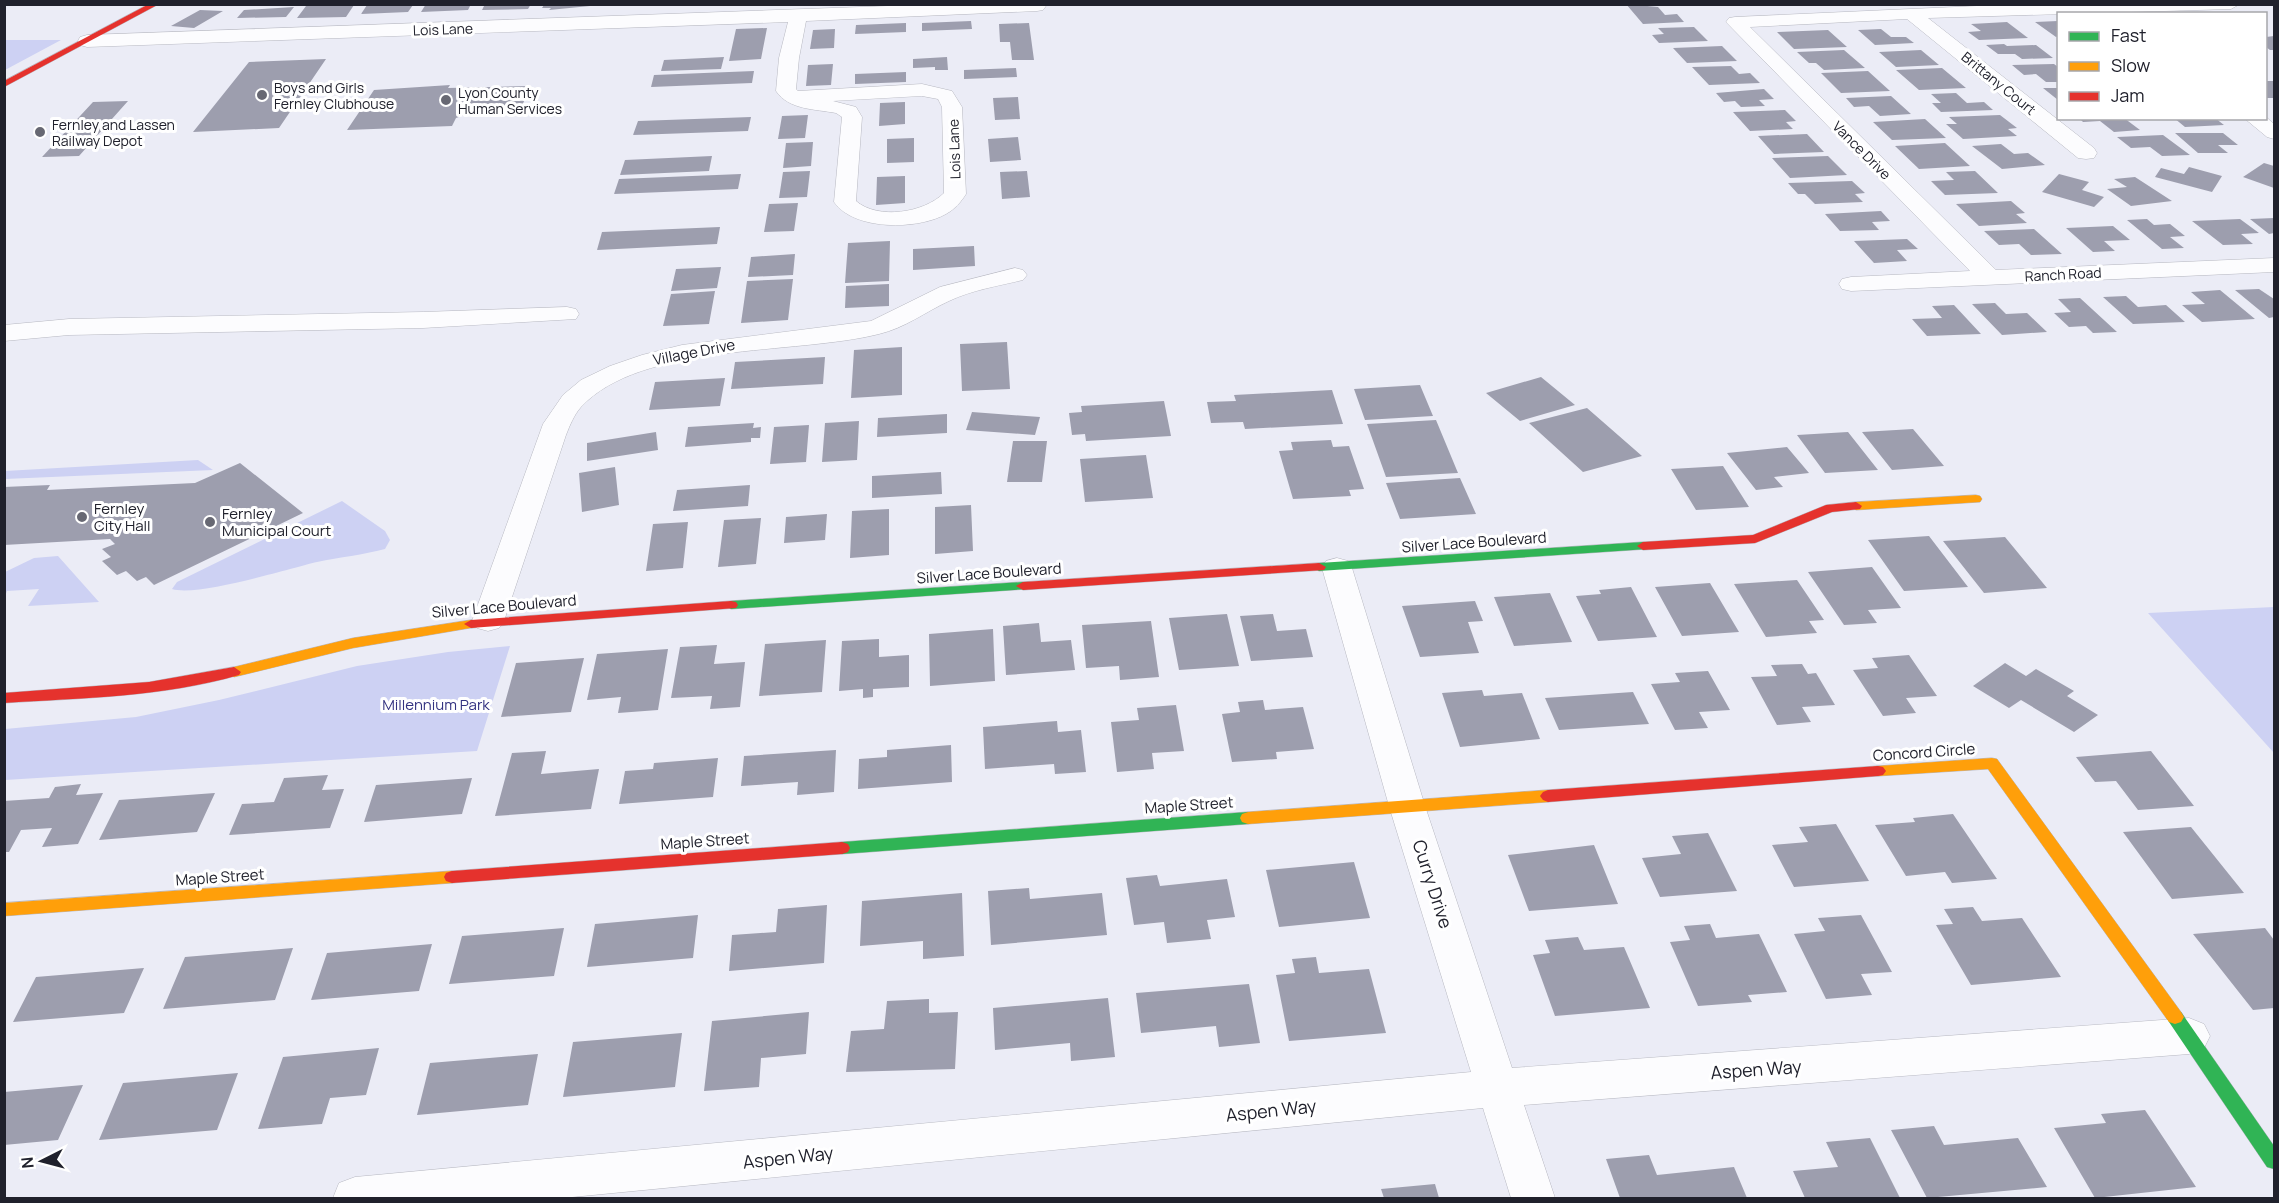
<svg xmlns="http://www.w3.org/2000/svg" width="2279" height="1203" font-family="Manrope,sans-serif">
<style>
.green{fill:#cdd1f3}
.building{fill:#9d9eae}
.lines{fill:none;stroke-linecap:round;stroke-linejoin:round}
.street-casing{stroke:#b7b8c1;stroke-width:1}
.fast-casing{stroke:#b7b8c1;stroke-width:1}
.slow-casing{stroke:#b7b8c1;stroke-width:1}
.jam-casing{stroke:#b7b8c1;stroke-width:1}
.street{fill:#fcfcfe;fill-rule:evenodd}
.fast{fill:#30b455;fill-rule:evenodd}
.slow{fill:#ff9f0a;fill-rule:evenodd}
.jam{fill:#e5322d;fill-rule:evenodd}
.poi-dot{fill:#676873;stroke:#fff;stroke-width:2}
.labels{text-anchor:middle;dominant-baseline:central;stroke-width:6;stroke-linejoin:round;paint-order:stroke}
.far-street-label{font-size:14px;fill:#20212c;stroke:#fff}
.far-poi-label{font-size:14px;fill:#20212c;stroke:#fff;text-anchor:start}
.street-label{font-size:15px;fill:#20212c;stroke:#fff}
.poi-label{font-size:15px;fill:#20212c;stroke:#fff;text-anchor:start}
.park-label{font-size:15px;fill:#333280;stroke:#fff}
.near-street-label{font-size:18px;fill:#20212c;stroke:#fff}
</style>
<rect width="100%" height="100%" fill="#ebecf6"/>
<!-- green -->
<path class="green" d="M5,40H61L5,70Z
M198,460L213,470L5,479V471Z
M342,501L385,531L390,540L385,549C363,555 340,557 317,562C287,569 198,597 172,589L177,582Z
M58,556L99,602L28,606L39,589L7,591L5,596V572L34,558Z
M2274,607V753L2148,613Z
M510,646L477,751L5,780V729L136,717L219,700L357,666L448,652Z"/>
<!-- building -->
<path class="building" d="M426,4H471L468,10L421,12Z
M485,4H531L528,9L482,10Z
M1626,4L1658,7L1665,15L1677,14L1684,22L1643,24Z
M354,5L346,17L297,18L306,6Z
M367,5H413L408,12L361,14Z
M544,5H590V6L549,10L551,8H542Z
M294,7L286,17L237,18L244,10Z
M200,10L223,11L194,28L171,26Z
M971,21L972,29L922,31V23Z
M2058,21V36L2056,37L2035,22Z
M2007,22L2028,38L1979,40L1968,32L1981,31L1971,24Z
M906,23V32L855,34L856,25Z
M1029,23L1034,60H1012L1010,42H1000L999,24Z
M1694,27L1708,41L1659,43L1652,35L1664,34L1658,28Z
M767,28L761,59L729,61L736,29Z
M835,29L834,48L810,49L813,30Z
M1881,29L1891,37H1906L1914,43L1875,45L1858,30Z
M1828,30L1847,47L1794,49L1777,32Z
M2274,36V50H2270L2266,47V37Z
M2004,44L2007,46L2036,45L2053,58L2022,59L2015,54H1998L1986,45Z
M1722,46L1737,61L1687,63L1673,48Z
M1844,50L1865,68L1824,70L1816,63H1809L1797,52Z
M1921,50L1939,65L1896,67L1879,52Z
M724,57L721,69L661,71L664,60Z
M947,57L948,70H935V67L913,68V59Z
M326,59L279,128L193,132L249,62Z
M833,64L831,85L806,86L808,65Z
M2054,64L2058,67V82H2046L2036,74L2024,75L2012,65Z
M1731,66L1739,74L1750,73L1760,83L1709,85L1692,67Z
M1016,68L1017,77L964,79V70Z
M1942,68L1966,88L1919,90L1896,70Z
M754,71L752,83L651,87L654,75Z
M1868,71L1890,91L1841,93L1821,73Z
M906,72V82L855,84V74Z
M2266,81H2274V98H2266Z
M450,85L448,88L531,86L520,110L475,111L456,118L452,126L347,130L374,90Z
M2043,88H2058V100Z
M1764,89L1774,99L1759,100L1765,106L1741,107L1735,101L1724,102L1716,93Z
M1956,93L1967,103L1984,102L1993,110L1941,112L1932,103H1941L1931,94Z
M1891,96L1911,114L1880,116L1869,106L1854,107L1846,98Z
M1018,97L1020,119L995,120L993,98Z
M128,101L79,156L42,157L93,102Z
M905,102V124L879,126L880,103Z
M1785,110L1796,121L1786,122L1793,129L1750,131L1733,112Z
M808,115L805,138L778,139L782,116Z
M2000,115L2017,128L2008,129L2017,136L1963,139L1946,124H1957L1949,117Z
M751,117L748,131L633,135L638,121Z
M2079,118H2124L2140,130L2114,132L2100,121L2083,122Z
M2174,118H2215L2224,125L2185,127Z
M1925,119L1946,138L1892,140L1873,122Z
M2175,133H2223L2238,145H2218L2228,153H2198Z
M1807,134L1824,152L1774,154L1758,136Z
M2163,135L2190,155L2162,156L2150,147L2131,148L2117,137Z
M1018,137L1021,160L990,162L988,139Z
M914,138V162L887,163V139Z
M813,142L811,166L783,168L786,143Z
M1945,143L1970,166L1919,169L1895,146Z
M2001,144L2014,154L2028,153L2045,165L2002,169L1972,146Z
M712,156L709,171L620,175L625,160Z
M1828,156L1847,175L1790,178L1772,158Z
M2264,163L2274,166V188L2243,177Z
M2189,167L2222,176L2212,192L2155,177L2161,168L2184,174Z
M810,171L807,197L779,198L783,172Z
M1027,171L1030,197L1002,199L1000,172Z
M1975,171L1998,193L1945,195L1931,181L1954,180L1946,172Z
M741,174L738,189L614,194L619,179Z
M2059,174L2089,182L2082,190L2104,197L2094,207L2042,192Z
M905,176V203L876,205L877,177Z
M2135,177L2172,201L2131,206L2107,189L2127,187L2114,179Z
M1852,181L1865,193L1855,194L1863,202L1815,204L1805,194H1798L1788,183Z
M2011,201L2025,213L2016,214L2027,223L1979,226L1956,204Z
M798,203L794,231L764,232L769,204Z
M1881,211L1890,221L1872,222L1879,230L1840,231L1825,214Z
M2274,218V233L2269,234L2250,219Z
M2147,219L2154,225L2170,224L2185,236L2170,237L2184,248L2162,249L2127,220Z
M2240,219L2259,233L2241,234L2253,244L2223,245L2192,221Z
M2113,226L2130,240L2104,241L2115,251L2093,252L2066,228Z
M720,227L717,244L597,250L602,232Z
M2034,229L2062,254L2031,255L2019,244L1999,245L1984,231Z
M1907,239L1918,249L1897,250L1907,261L1874,263L1854,241Z
M890,241L889,281L845,283L848,243Z
M974,246L975,266L913,270V249Z
M795,254L793,275L748,277L751,257Z
M721,267L717,288L671,291L676,269Z
M793,279L788,320L741,323L747,281Z
M889,284V306L845,308L846,286Z
M2259,289L2274,299V317L2269,318L2235,290Z
M2220,290L2255,319L2202,322L2182,305L2205,304L2191,292Z
M715,291L709,324L663,326L671,294Z
M2126,296L2138,307L2166,305L2185,322L2133,324L2103,297Z
M2080,298L2117,332L2093,333L2086,326L2069,327L2054,313L2071,312L2058,299Z
M1995,303L2006,314L2027,313L2047,332L2002,335L1972,304Z
M1954,305L1981,334L1927,336L1912,319L1942,318L1932,306Z
M1007,342L1010,389L962,391L960,344Z
M902,347V395L851,398L854,350Z
M825,357L823,384L731,389L735,362Z
M1541,377L1575,405L1520,421L1486,393Z
M725,378L720,406L649,410L655,382Z
M1420,385L1433,416L1365,420L1354,389Z
M1332,390L1343,424L1245,429L1243,422L1211,423L1207,402L1236,401L1234,395Z
M1164,401L1171,436L1086,441L1085,434L1072,435L1069,413L1082,412L1081,406Z
M1587,408L1642,456L1583,472L1529,423Z
M972,412L1040,417L1035,435L966,430Z
M947,414V433L877,437L878,418Z
M1436,420L1458,473L1386,477L1367,424Z
M859,421L857,460L822,462L825,423Z
M754,423L753,428L761,427L760,438H751V442L685,447L688,427Z
M809,425L806,462L770,464L774,427Z
M1913,429L1944,466L1892,470L1862,432Z
M656,432L658,450L587,461V443Z
M1848,432L1878,470L1825,473L1797,435Z
M1331,440L1333,447L1349,446L1364,489L1349,490L1351,496L1293,499L1279,451L1293,450L1291,442Z
M1013,441H1047L1042,482H1007Z
M1787,447L1809,473L1774,477L1783,487L1756,490L1727,453Z
M1146,455L1153,498L1085,502L1080,459Z
M240,463L303,513L154,585L146,577L137,581L126,571L117,575L102,561L111,557L102,549L115,544L110,539L4,545V487L50,485L47,490L195,483Z
M1723,466L1749,507L1696,510L1671,469Z
M615,467L619,505L582,512L579,473Z
M941,472L942,494L872,498V476Z
M1460,478L1476,514L1400,519L1386,483Z
M750,485L748,506L673,511L677,490Z
M971,505L973,551L935,554V507Z
M889,509V555L850,558L852,511Z
M827,514L825,540L784,543L786,517Z
M761,518L756,564L718,567L724,520Z
M688,522L683,568L646,571L653,524Z
M1929,536L1968,587L1904,591L1868,540Z
M2005,537L2047,588L1984,593L1943,541Z
M1872,567L1901,608L1868,610L1877,623L1844,625L1808,572Z
M1797,580L1824,620L1809,621L1817,633L1766,637L1734,584Z
M1710,583L1739,632L1682,636L1655,587Z
M1631,587L1657,637L1598,641L1576,596L1601,594L1599,590Z
M1550,593L1572,642L1514,646L1494,597Z
M1475,601L1483,621L1468,622L1479,653L1420,657L1402,606Z
M1227,614L1239,666L1179,670L1169,618Z
M1273,614L1277,631L1306,629L1313,657L1251,661L1240,616Z
M1151,621L1159,677L1120,680L1119,666L1086,668L1082,625Z
M1039,623L1041,642L1071,640L1075,670L1006,675L1003,626Z
M993,629L995,681L930,686L929,634Z
M879,639V657L909,655V687L873,689V697L863,698V689L839,691L842,641Z
M826,640L822,692L759,696L765,644Z
M717,645L714,664L745,662L740,707L710,709L712,696L671,698L680,647Z
M668,649L658,710L618,713L621,697L587,700L597,654Z
M1909,655L1937,696L1906,698L1916,713L1883,716L1853,670L1878,668L1872,658Z
M584,658L571,712L501,717L516,663Z
M2005,663L2026,676L2036,669L2074,691L2067,696L2098,715L2074,732L2021,700L2009,708L1973,686Z
M1802,664L1808,674L1816,673L1835,705L1802,707L1811,722L1777,725L1751,677L1777,676L1771,665Z
M1708,671L1730,710L1699,712L1708,728L1675,730L1651,684L1680,682L1675,673Z
M1482,690L1484,696L1522,693L1540,739L1460,747L1442,693Z
M1633,692L1649,724L1559,730L1545,698Z
M1263,700L1265,710L1303,707L1314,749L1276,752L1277,759L1232,762L1222,714L1240,712L1238,702Z
M1176,705L1184,751L1152,753L1154,769L1117,772L1111,722L1139,720L1137,708Z
M1057,721L1058,732L1081,730L1086,772L1055,774L1054,764L985,769L983,727Z
M951,745L952,782L858,789L859,759L887,757V750Z
M836,750L834,792L797,795L798,782L741,786L744,756Z
M546,751L541,774L599,769L591,809L495,816L512,753Z
M2151,751L2194,806L2138,810L2116,781L2095,782L2076,757Z
M718,758L713,797L619,804L625,771L653,769L654,763Z
M328,775L322,790L344,789L330,828L229,835L242,804L274,802L284,778Z
M472,778L462,814L364,822L376,785Z
M81,784L76,795L103,793L78,844L42,847L52,828L21,830L9,852H4V801L49,798L55,787Z
M215,793L197,832L99,840L119,800Z
M1953,814L1997,879L1952,883L1945,872L1906,876L1875,825L1915,822L1913,818Z
M1836,824L1869,881L1794,887L1772,845L1808,842L1799,827Z
M2191,827L2244,893L2172,899L2123,832Z
M1708,833L1737,891L1660,897L1642,858L1681,854L1672,836Z
M1594,845L1618,904L1529,911L1508,855Z
M1354,862L1370,918L1279,927L1266,870Z
M1157,875L1160,886L1227,879L1235,917L1207,920L1211,939L1167,943L1164,922L1134,925L1126,878Z
M1029,888L1030,899L1102,893L1107,935L991,945L988,891Z
M962,893L964,956L923,959V941L860,946L862,901Z
M827,905L824,963L729,971L732,935L776,932L778,909Z
M1973,907L1982,921L2022,918L2061,977L1971,985L1936,925L1953,924L1944,909Z
M698,915L693,958L587,967L595,924Z
M1861,915L1892,972L1861,974L1872,995L1826,999L1794,934L1825,931L1818,918Z
M1710,924L1716,938L1759,934L1787,992L1748,995L1752,1002L1698,1006L1670,942L1690,940L1684,926Z
M564,928L554,976L449,984L462,936Z
M2265,928L2274,940V1008L2253,1010L2193,934Z
M1578,937L1584,950L1624,947L1650,1008L1555,1016L1533,955L1550,953L1545,940Z
M432,944L419,991L311,1000L327,953Z
M293,948L275,1000L163,1009L185,957Z
M1316,957L1319,973L1369,969L1386,1033L1289,1041L1276,975L1295,973L1292,959Z
M144,968L124,1013L13,1022L36,977Z
M1249,984L1260,1043L1219,1047L1216,1026L1141,1033L1136,993Z
M1108,998L1115,1057L1071,1061L1070,1043L995,1050L993,1008Z
M929,999V1013L958,1012L955,1069L846,1072L851,1031L884,1029L887,1001Z
M809,1012L806,1054L761,1058L759,1087L704,1091L712,1021Z
M682,1033L675,1087L563,1097L573,1042Z
M379,1048L366,1095L330,1098L322,1124L258,1129L283,1057Z
M538,1054L528,1105L417,1115L430,1063Z
M238,1073L217,1130L99,1140L123,1083Z
M83,1085L58,1140L4,1145V1092Z
M2145,1110L2196,1187L2095,1198L2054,1128L2106,1123L2101,1114Z
M1934,1126L1944,1145L2018,1138L2047,1187L1927,1198L1891,1130Z
M1870,1138L1900,1198H1805L1793,1171L1838,1167L1826,1142Z
M1649,1155L1657,1175L1734,1167L1747,1198H1620L1606,1159Z
M1435,1184L1439,1198H1384L1381,1189Z"/>
<g class="lines">
<!-- street casing -->
<g class="street-casing">
<path id="street" d="M944,4L1046,6L1043,10L1037,11L806,21L799,58L796,89L798,91L922,84L952,91L962,107L966,194C961,202 955,209 946,214C918,230 854,231 834,202L842,117L836,113C815,109 789,110 776,91L779,58L788,22L87,47L80,45L78,41L80,37L87,35ZM922,96L938,99L942,107L944,193C924,213 878,220 856,201L862,117L856,107L833,101Z
M2021,4H2240L2231,9L1928,18L2094,148L2097,153L2094,158L2086,159L2078,158L1907,19L1750,27L1996,270L2274,258V272L1851,291L1842,289L1839,284L1842,279L1851,277L1970,271L1726,22L1729,18L1735,17Z
M2266,117L2274,124V139L2267,137L2244,118Z
M1015,268L1023,270L1027,275L1023,280C998,286 972,290 949,301C925,312 905,328 879,334C796,355 641,342 581,407C574,415 570,425 566,435L504,621L499,628L488,631L477,628L472,621L543,424L563,395L581,380L610,366L642,355L682,345L871,321L940,287Z
M567,307L576,309L579,314L576,319L423,328L69,335L4,341V325L69,319L423,312Z
M1337,558L1348,561L1352,568L1425,806L1512,1068L2189,1018L2204,1024L2210,1036L2204,1048L2189,1054L1524,1105L1555,1198H1511L1483,1108L562,1198H333L339,1183L355,1177L1471,1072L1389,806L1322,568L1326,561Z"/>
</g>
<!-- fast casing -->
<g class="fast-casing">
<path id="fast" d="M1643,542L1648,543L1649,546L1648,549L1319,571L1312,567L1319,563Z
M1023,582L1030,586L1028,589L731,609L724,605L731,601Z
M1248,812L1254,814L1256,818L1254,822L1248,824L842,854L836,852L834,848L836,844L842,842Z
M2175,1010L2181,1012L2274,1146V1169L2267,1167L2169,1022L2166,1017L2169,1012Z"/>
</g>
<!-- slow casing -->
<g class="slow-casing">
<path id="slow" d="M1976,495L1980,496L1982,499L1980,502L1856,510L1850,506L1856,502Z
M471,620L476,621L478,624L476,627L353,648L234,677L227,672L234,667L353,638Z
M1992,758L1997,759L2181,1012L2184,1017L2181,1022L2175,1024L2169,1022L1988,769L1878,776L1873,775L1870,771L1873,767L1878,766Z
M1548,790L1553,792L1556,796L1553,800L1548,802L1248,824L1242,822L1240,818L1242,814L1248,812Z
M452,871L458,873L460,877L458,881L452,883L4,916V903Z"/>
</g>
<!-- jam casing -->
<g class="jam-casing">
<path id="jam" d="M149,4H159L4,87V81Z
M1856,502L1862,506L1860,509L1832,512L1755,543L1643,550L1637,546L1643,542L1753,535L1826,505Z
M1319,563L1326,567L1324,570L1023,590L1016,586L1023,582Z
M731,601L736,602L738,605L736,608L471,628L464,624L471,620Z
M234,667L241,672L239,675C163,697 82,698 4,703V693L149,682Z
M1878,766L1883,767L1886,771L1883,775L1878,776L1548,802L1543,800L1540,796L1543,792L1548,790Z
M842,842L848,844L850,848L848,852L842,854L452,883L446,881L444,877L446,873L452,871Z"/>
</g>
<!-- street -->
<use href="#street" class="street"/>
<!-- fast -->
<use href="#fast" class="fast"/>
<!-- slow -->
<use href="#slow" class="slow"/>
<!-- jam -->
<use href="#jam" class="jam"/>
</g>
<!-- markers -->
<g class="poi-dot">
<circle cx="262" cy="95" r="6"/>
<circle cx="446" cy="100" r="6"/>
<circle cx="40" cy="132" r="6"/>
<circle cx="82" cy="517" r="6"/>
<circle cx="210" cy="522" r="6"/>
</g>
<g class="labels">
<!-- far-street labels -->
<g class="far-street-label">
<text transform="translate(443 29) rotate(-2)">Lois Lane</text>
<text transform="translate(1999 83) rotate(39)">Brittany Court</text>
<text transform="translate(954 149) rotate(-92)">Lois Lane</text>
<text transform="translate(1862 150) rotate(45)">Vance Drive</text>
<text transform="translate(2063 274) rotate(-3)">Ranch Road</text>
</g>
<!-- far-poi labels -->
<g class="far-poi-label">
<text x="274" y="87">Boys and Girls<tspan x="274" dy="16">Fernley Clubhouse</tspan></text>
<text x="458" y="92">Lyon County<tspan x="458" dy="16">Human Services</tspan></text>
<text x="52" y="124">Fernley and Lassen<tspan x="52" dy="16">Railway Depot</tspan></text>
</g>
<!-- street labels -->
<g class="street-label">
<text transform="translate(694 352) rotate(-11)">Village Drive</text>
<text transform="translate(1474 542) rotate(-4)">Silver Lace Boulevard</text>
<text transform="translate(989 573) rotate(-4)">Silver Lace Boulevard</text>
<text transform="translate(504 606) rotate(-5)">Silver Lace Boulevard</text>
<text transform="translate(1924 752) rotate(-4)">Concord Circle</text>
<text transform="translate(1189 805) rotate(-4)">Maple Street</text>
<text transform="translate(705 841) rotate(-4)">Maple Street</text>
<text transform="translate(220 877) rotate(-4)">Maple Street</text>
</g>
<!-- poi labels -->
<g class="poi-label">
<text x="94" y="508">Fernley<tspan x="94" dy="17">City Hall</tspan></text>
<text x="222" y="513">Fernley<tspan x="222" dy="17">Municipal Court</tspan></text>
</g>
<!-- park labels -->
<g class="park-label">
<text x="436" y="704">Millennium Park</text>
</g>
<!-- near-street labels -->
<g class="near-street-label">
<text transform="translate(1433 884) rotate(72)">Curry Drive</text>
<text transform="translate(1756 1069) rotate(-4)">Aspen Way</text>
<text transform="translate(1271 1110) rotate(-6)">Aspen Way</text>
<text transform="translate(788 1157) rotate(-6)">Aspen Way</text>
</g>
</g>
<!-- border -->
<rect width="2279" height="1203" fill="none" stroke="#20212c" stroke-width="12"/>
<!-- legend -->
<rect x="2057" y="12" width="210" height="108" fill="#ffffff" stroke="#a6a6ab" stroke-width="1.5"/>
<rect x="2069" y="32" width="30" height="9" fill="#30b455" stroke="#a6a6ab" stroke-width="1.5"/>
<text x="2111" y="42" font-size="18" fill="#20212c">Fast</text>
<rect x="2069" y="62" width="30" height="9" fill="#ff9f0a" stroke="#a6a6ab" stroke-width="1.5"/>
<text x="2111" y="72" font-size="18" fill="#20212c">Slow</text>
<rect x="2069" y="92" width="30" height="9" fill="#e5322d" stroke="#a6a6ab" stroke-width="1.5"/>
<text x="2111" y="102" font-size="18" fill="#20212c">Jam</text>
<!-- north arrow -->
<g transform="translate(42 1161) rotate(264)" stroke="#ffffff" stroke-width="4.5" paint-order="stroke">
<path d="M0-4.5L10 22L0 15L-10 22Z" fill="#20212c"/>
<text y="-9" font-size="16" font-weight="bold" text-anchor="middle" fill="#20212c">N</text>
</g>
</svg>
